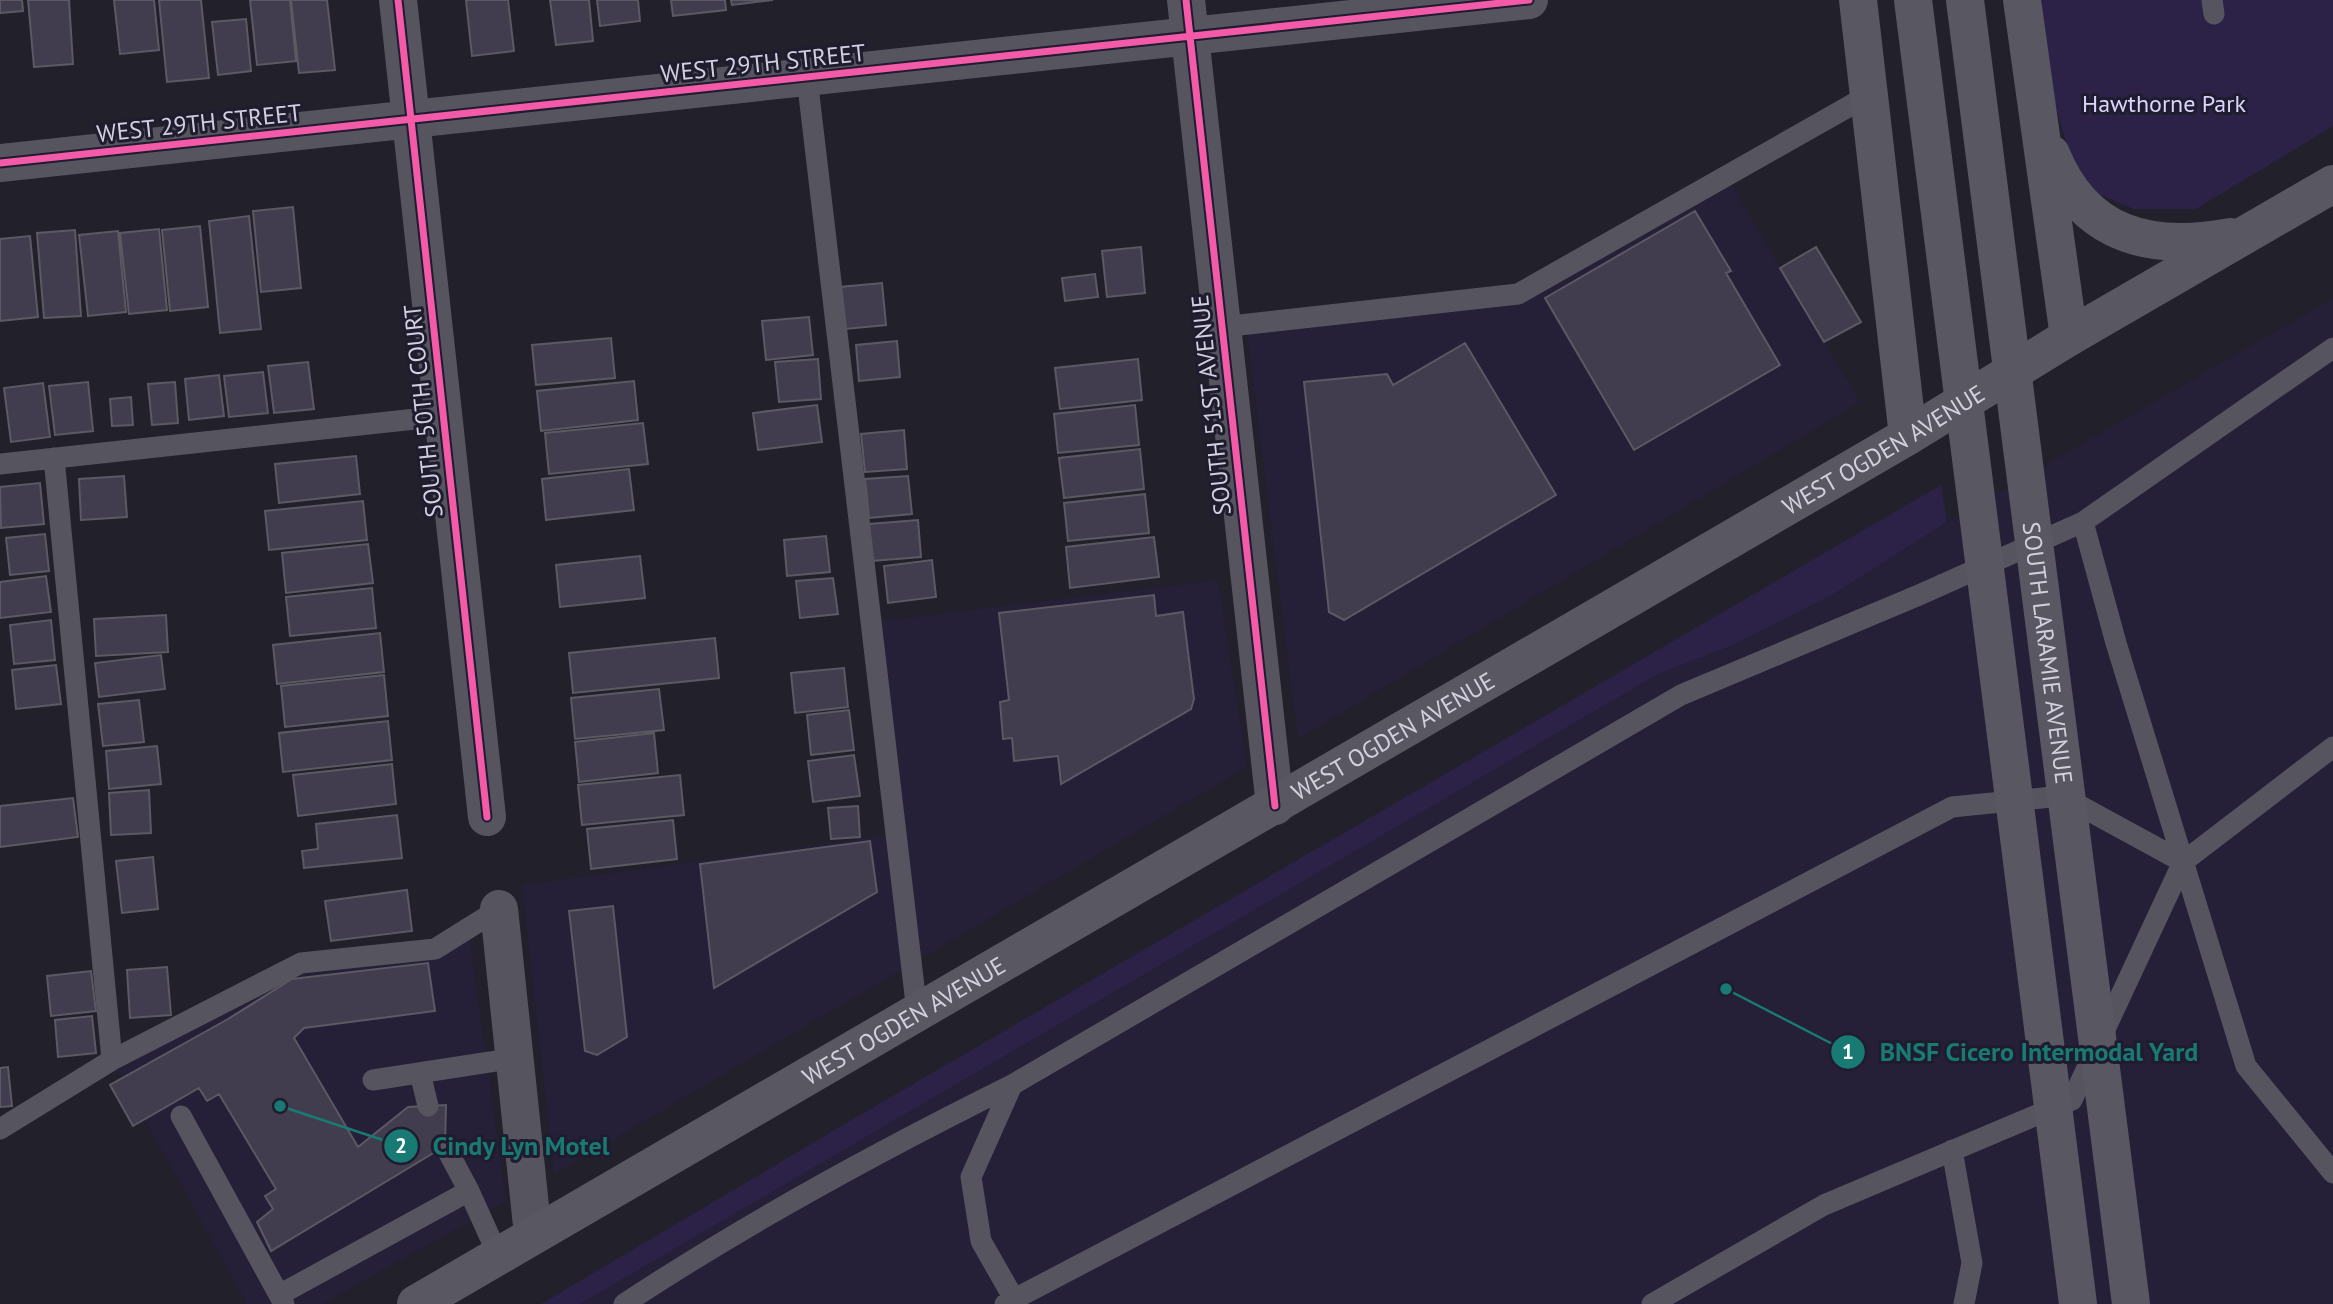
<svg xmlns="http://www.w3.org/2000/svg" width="2333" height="1304" font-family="'PT Sans',sans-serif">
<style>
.built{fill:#251f37}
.green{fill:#2c2248}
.building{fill:#413d4e;stroke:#5b5963;stroke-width:2}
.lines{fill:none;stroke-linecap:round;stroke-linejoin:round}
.lane{stroke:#56545f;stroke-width:21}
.street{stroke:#56545f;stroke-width:38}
.secondary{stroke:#595762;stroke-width:38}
.secondary-bridge{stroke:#595762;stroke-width:38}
.cycleway-casing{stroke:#1f1c2f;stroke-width:11}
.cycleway{stroke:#f35aa7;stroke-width:7}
.labels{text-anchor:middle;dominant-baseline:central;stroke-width:6;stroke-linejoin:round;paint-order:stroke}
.street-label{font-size:24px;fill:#d2d0de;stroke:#1f1c2f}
.park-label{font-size:24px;fill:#dbd5fd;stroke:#1f1c2f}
.leader{fill:none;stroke:#197a74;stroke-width:2.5}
.callout-dot{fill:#197a74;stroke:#1f1c2f;stroke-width:2.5}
.mark-label{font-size:21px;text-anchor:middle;font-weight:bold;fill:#fff}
.callout-label{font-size:26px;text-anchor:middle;font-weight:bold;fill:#197a74;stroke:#1f1c2f;stroke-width:6;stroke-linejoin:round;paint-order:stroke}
</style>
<rect width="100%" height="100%" fill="#22202b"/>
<!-- built -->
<path class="built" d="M1726,176L1860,402L1298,739L1246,324L1518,294Z
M2333,298V1304H580L1658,674L1733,645L1832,595L1947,522Z
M1218,580L1247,767L554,1174L522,885L896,834L871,622Z
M468,928L506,1201L323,1304H247L112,1060L301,963L435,949Z"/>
<!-- green -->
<path class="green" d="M2040,0H2333V126L2196,209H2134L2079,186L2047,77Z
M1941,485L1947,522L1832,595L1733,645L1658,674L580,1304H541L855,1118Z"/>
<!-- building -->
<path class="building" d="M0,0H22L23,11L0,13Z
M28,0H69L73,64L34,67Z
M114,0H154L159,50L120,54Z
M159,0H201L209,78L167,82Z
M250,0H290L296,61L257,65Z
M291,0H327L335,70L299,73Z
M466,0H508L514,51L472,56Z
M550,0H589L593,41L556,45Z
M597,0H638L640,21L600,26Z
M671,0H725L726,10L673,16Z
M731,0H773L732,5Z
M246,19L251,71L218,75L212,22Z
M293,207L301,288L261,292L253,211Z
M1695,211L1731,271L1726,273L1780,365L1634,450L1545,298Z
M249,216L261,329L220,333L209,221Z
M200,226L208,307L170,311L162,230Z
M159,229L167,310L129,314L120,233Z
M75,230L81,316L44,318L37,233Z
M118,231L126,312L88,316L79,235Z
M30,236L38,317L0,321V239Z
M1141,247L1145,293L1107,297L1102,251Z
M1816,247L1861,322L1824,342L1780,268Z
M1095,274L1098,297L1065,301L1062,278Z
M882,283L886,325L845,329L840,287Z
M809,317L813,355L766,360L762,321Z
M611,338L615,378L536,385L532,345Z
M897,341L900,377L859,381L856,345Z
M1465,343L1556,495L1344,620L1329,612L1304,382L1387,374L1393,385Z
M818,359L821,399L779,402L775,362Z
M1138,359L1142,400L1060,409L1055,368Z
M308,362L314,409L274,413L268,366Z
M263,372L268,413L229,417L224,376Z
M219,375L224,416L189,420L185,379Z
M634,381L638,420L541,431L537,391Z
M88,382L93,431L55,435L49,386Z
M175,382L178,423L152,425L148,384Z
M43,383L50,437L11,442L4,388Z
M131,397L133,425L112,426L110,399Z
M817,405L822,442L758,450L753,413Z
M1135,405L1139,445L1058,453L1054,414Z
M643,423L648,464L549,474L545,433Z
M904,430L907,469L865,472L861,434Z
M1140,449L1144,489L1064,498L1059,458Z
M356,456L360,494L279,503L275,464Z
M629,469L634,510L546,520L542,479Z
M124,476L127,517L81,520L79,479Z
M908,476L912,514L869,518L865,479Z
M40,483L44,524L1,528L0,487Z
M1145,494L1149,533L1068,541L1064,503Z
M363,501L367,540L269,550L265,511Z
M918,520L921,557L872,561L869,524Z
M45,534L49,571L10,575L6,538Z
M826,536L830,572L787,576L784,540Z
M1154,537L1159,577L1070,588L1066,547Z
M368,544L373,583L286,593L282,553Z
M640,556L645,598L560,607L556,565Z
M932,560L936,597L888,603L884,566Z
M46,576L51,612L0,618V582Z
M833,578L838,614L800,618L796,581Z
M372,588L376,628L290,636L286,597Z
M1154,595L1156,616L1183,612L1194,699L1191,709L1061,784L1058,756L1014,761L1012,738L1003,739L1000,702L1009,700L999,613Z
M166,615L168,652L96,656L94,619Z
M51,620L55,660L14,664L10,625Z
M380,633L384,672L277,684L273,645Z
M715,638L719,678L573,693L569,653Z
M161,655L165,689L99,697L95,663Z
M56,665L61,704L16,709L12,670Z
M844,668L848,707L795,713L791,673Z
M384,675L388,716L285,727L281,686Z
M659,689L664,730L575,739L571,698Z
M139,700L144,742L103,746L98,704Z
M849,710L854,750L811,755L807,715Z
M388,721L392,760L283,772L279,733Z
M654,733L658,773L579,782L575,742Z
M157,746L161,784L109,789L106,751Z
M854,755L860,796L813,802L808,761Z
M392,764L396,804L298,816L293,775Z
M680,775L684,815L582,825L578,785Z
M149,790L151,833L111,835L109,793Z
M73,798L78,837L0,847V806Z
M858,806L860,837L831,839L828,808Z
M397,815L402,858L304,868L302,851L318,849L316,824Z
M673,820L677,859L591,869L587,829Z
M870,841L877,892L714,988L700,864Z
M153,857L158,909L122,913L116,861Z
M407,890L412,931L331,941L325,901Z
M613,906L627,1037L597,1055L585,1051L569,911Z
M428,963L435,1011L304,1028L294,1038L358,1147L408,1107L446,1105L445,1146L271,1251L257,1222L273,1209L265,1196L276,1189L219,1094L207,1101L199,1088L133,1126L110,1085L228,1019L292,979Z
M167,967L171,1015L130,1018L127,970Z
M91,971L96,1011L51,1016L47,976Z
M92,1016L96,1053L58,1057L55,1020Z
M8,1067L12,1106L0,1107V1068Z"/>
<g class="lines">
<!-- lane -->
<path class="lane" d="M2212,0L2214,14
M807,78L917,1012
M1222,327L1518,294L1869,95
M2333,348L2083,522L2116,643L2246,1066L2333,1173
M54,458L112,1060
M0,464L443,416
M420,1073L428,1106
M373,1080L515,1058
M181,1116L284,1304
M0,1129L112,1060L301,963L435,949L499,909
M445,1146L469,1191
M1952,1150L1972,1263L1964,1304
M279,1295L469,1191L498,1255
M1014,1299L981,1241L971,1177L1012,1085L1681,695L1919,595L2083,522
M624,1304C748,1222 879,1151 1012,1085
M1005,1304L1952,807L2062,796L2183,862
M1652,1304L1824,1205L2072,1100L2183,862L2333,747"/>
<!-- street -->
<path class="street" d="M398,0L487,817
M1186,0L1275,806
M0,163L1529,0
M499,909L533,1235"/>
<!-- secondary -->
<g class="secondary">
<path d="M1858,0L1908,436"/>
<path d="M2022,0L2069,337"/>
<path d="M2051,154C2084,236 2150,252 2231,237"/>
<path id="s1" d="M416,1304L1908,436L2069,337L2333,184"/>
</g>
<!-- secondary-bridge -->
<g class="secondary-bridge">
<path d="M1913,0L2078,1304"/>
<path id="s2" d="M1965,0L2131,1304"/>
</g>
<!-- cycleway casing -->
<g class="cycleway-casing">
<path id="cycleway" d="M398,0L487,817
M1186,0L1275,806
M0,163L1529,0"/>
</g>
<!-- cycleway -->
<use href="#cycleway" class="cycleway"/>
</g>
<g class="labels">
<!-- street labels -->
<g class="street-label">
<text transform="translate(763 63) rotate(-6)">WEST 29TH STREET</text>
<text transform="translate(199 123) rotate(-6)">WEST 29TH STREET</text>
<text transform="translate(1211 405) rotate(-96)">SOUTH 51ST AVENUE</text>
<text transform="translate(423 411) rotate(-96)">SOUTH 50TH COURT</text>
<text stroke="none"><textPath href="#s1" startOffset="1698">WEST OGDEN AVENUE</textPath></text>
<text stroke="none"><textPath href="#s2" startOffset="658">SOUTH LARAMIE AVENUE</textPath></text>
<text stroke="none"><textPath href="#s1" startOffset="1130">WEST OGDEN AVENUE</textPath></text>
<text stroke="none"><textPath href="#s1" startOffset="564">WEST OGDEN AVENUE</textPath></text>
</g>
<!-- park labels -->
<g class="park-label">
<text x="2164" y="103">Hawthorne Park</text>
</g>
</g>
<!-- callouts -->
<path class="leader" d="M1726 989L1848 1052M280 1106L401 1146"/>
<g class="callout-dot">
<circle cx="1726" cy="989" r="7"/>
<circle cx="280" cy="1106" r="7"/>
<circle cx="1848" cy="1052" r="18"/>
<circle cx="401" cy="1146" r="18"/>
</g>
<g class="mark-label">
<text x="1848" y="1059">1</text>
<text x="401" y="1153">2</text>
</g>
<g class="callout-label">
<text x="2039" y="1061">BNSF Cicero Intermodal Yard</text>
<text x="521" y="1155">Cindy Lyn Motel</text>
</g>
</svg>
